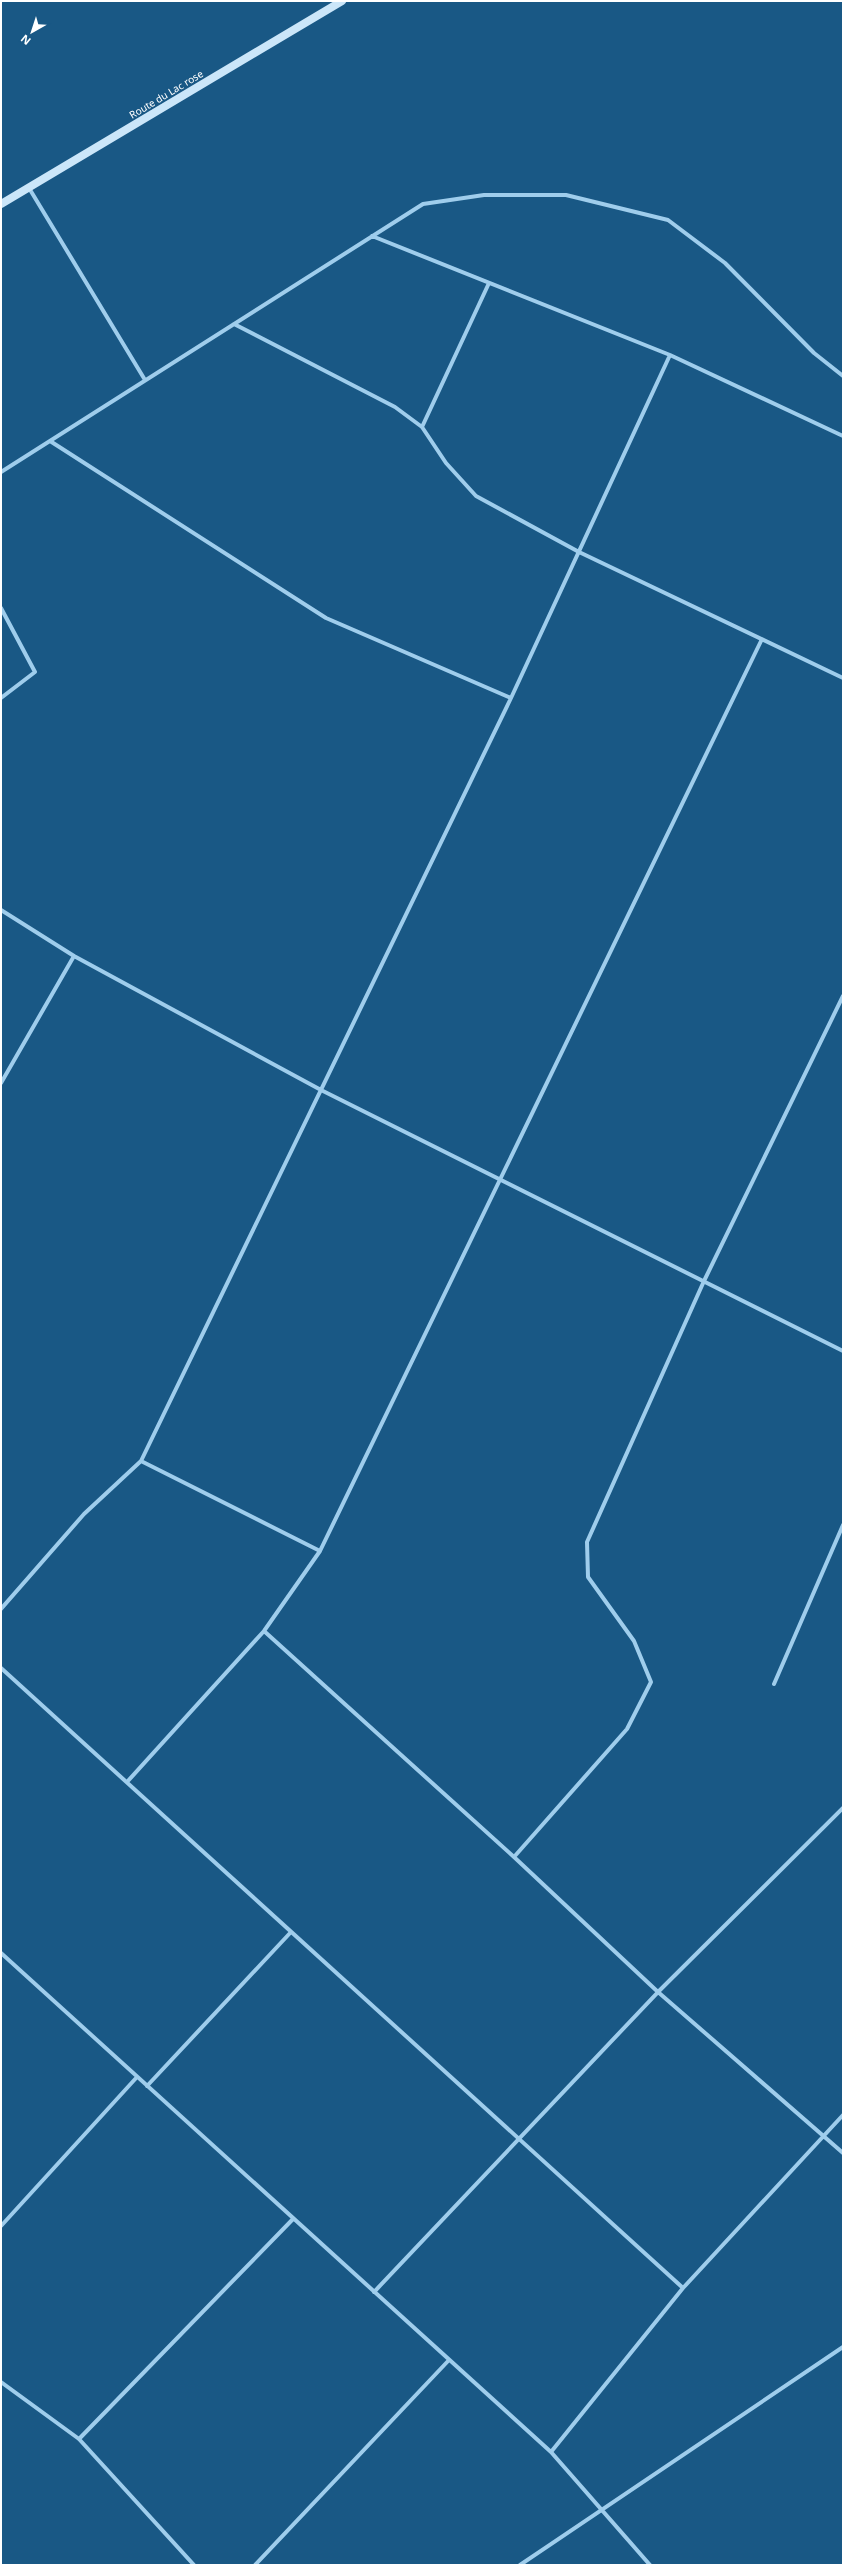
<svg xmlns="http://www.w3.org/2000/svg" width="844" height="2566" font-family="'Noto Sans',sans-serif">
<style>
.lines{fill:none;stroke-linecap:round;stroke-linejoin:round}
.minor{stroke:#9fcdec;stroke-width:4}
.secondary{stroke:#cbe6f9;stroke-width:8}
.labels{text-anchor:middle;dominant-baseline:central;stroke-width:3;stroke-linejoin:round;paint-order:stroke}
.street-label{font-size:10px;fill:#fff;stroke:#195885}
</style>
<rect width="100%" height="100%" fill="#195885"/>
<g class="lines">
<!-- minor -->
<path class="minor" d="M29,188L145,380
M372,236L670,355L843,436
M234,324L395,407L422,427L446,463L476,496L579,552L843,678
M422,427L489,283
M50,441L326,618L511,698
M1,472L423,204L484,195H566L668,220L725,263L814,353L843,376
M1,608L35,672L1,698
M1,910L74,956L321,1090L843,1351
M1,1083L74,956
M141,1461L320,1551
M1,1609L84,1514L141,1461L511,698L670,355
M264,1631L514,1857L658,1992L843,2153
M1,1668L683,2288
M774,1684L843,1525
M127,1782L264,1631L320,1551L762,639
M514,1857L627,1729L651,1682L634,1641L588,1577L587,1542L704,1281L843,996
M1,1953L551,2452L650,2565
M147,2086L291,1932
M1,2226L137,2077
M374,2292L658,1992L843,1808
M1,2382L79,2439L194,2565
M79,2439L293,2219
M551,2452L683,2288L843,2115
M255,2565L449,2360
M520,2565L843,2347"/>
<!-- secondary -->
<path class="secondary" d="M1,204L342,1"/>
</g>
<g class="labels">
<!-- street labels -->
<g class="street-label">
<text transform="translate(166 94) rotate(-31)">Route du Lac rose</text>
</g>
</g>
<!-- border -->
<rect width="844" height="2566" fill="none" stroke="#ffffff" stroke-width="4"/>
<!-- north arrow -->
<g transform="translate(32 32) rotate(219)" stroke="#195885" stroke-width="3" paint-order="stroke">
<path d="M0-3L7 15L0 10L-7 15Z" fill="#ffffff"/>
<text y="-6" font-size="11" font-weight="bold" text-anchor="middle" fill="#ffffff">N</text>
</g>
</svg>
